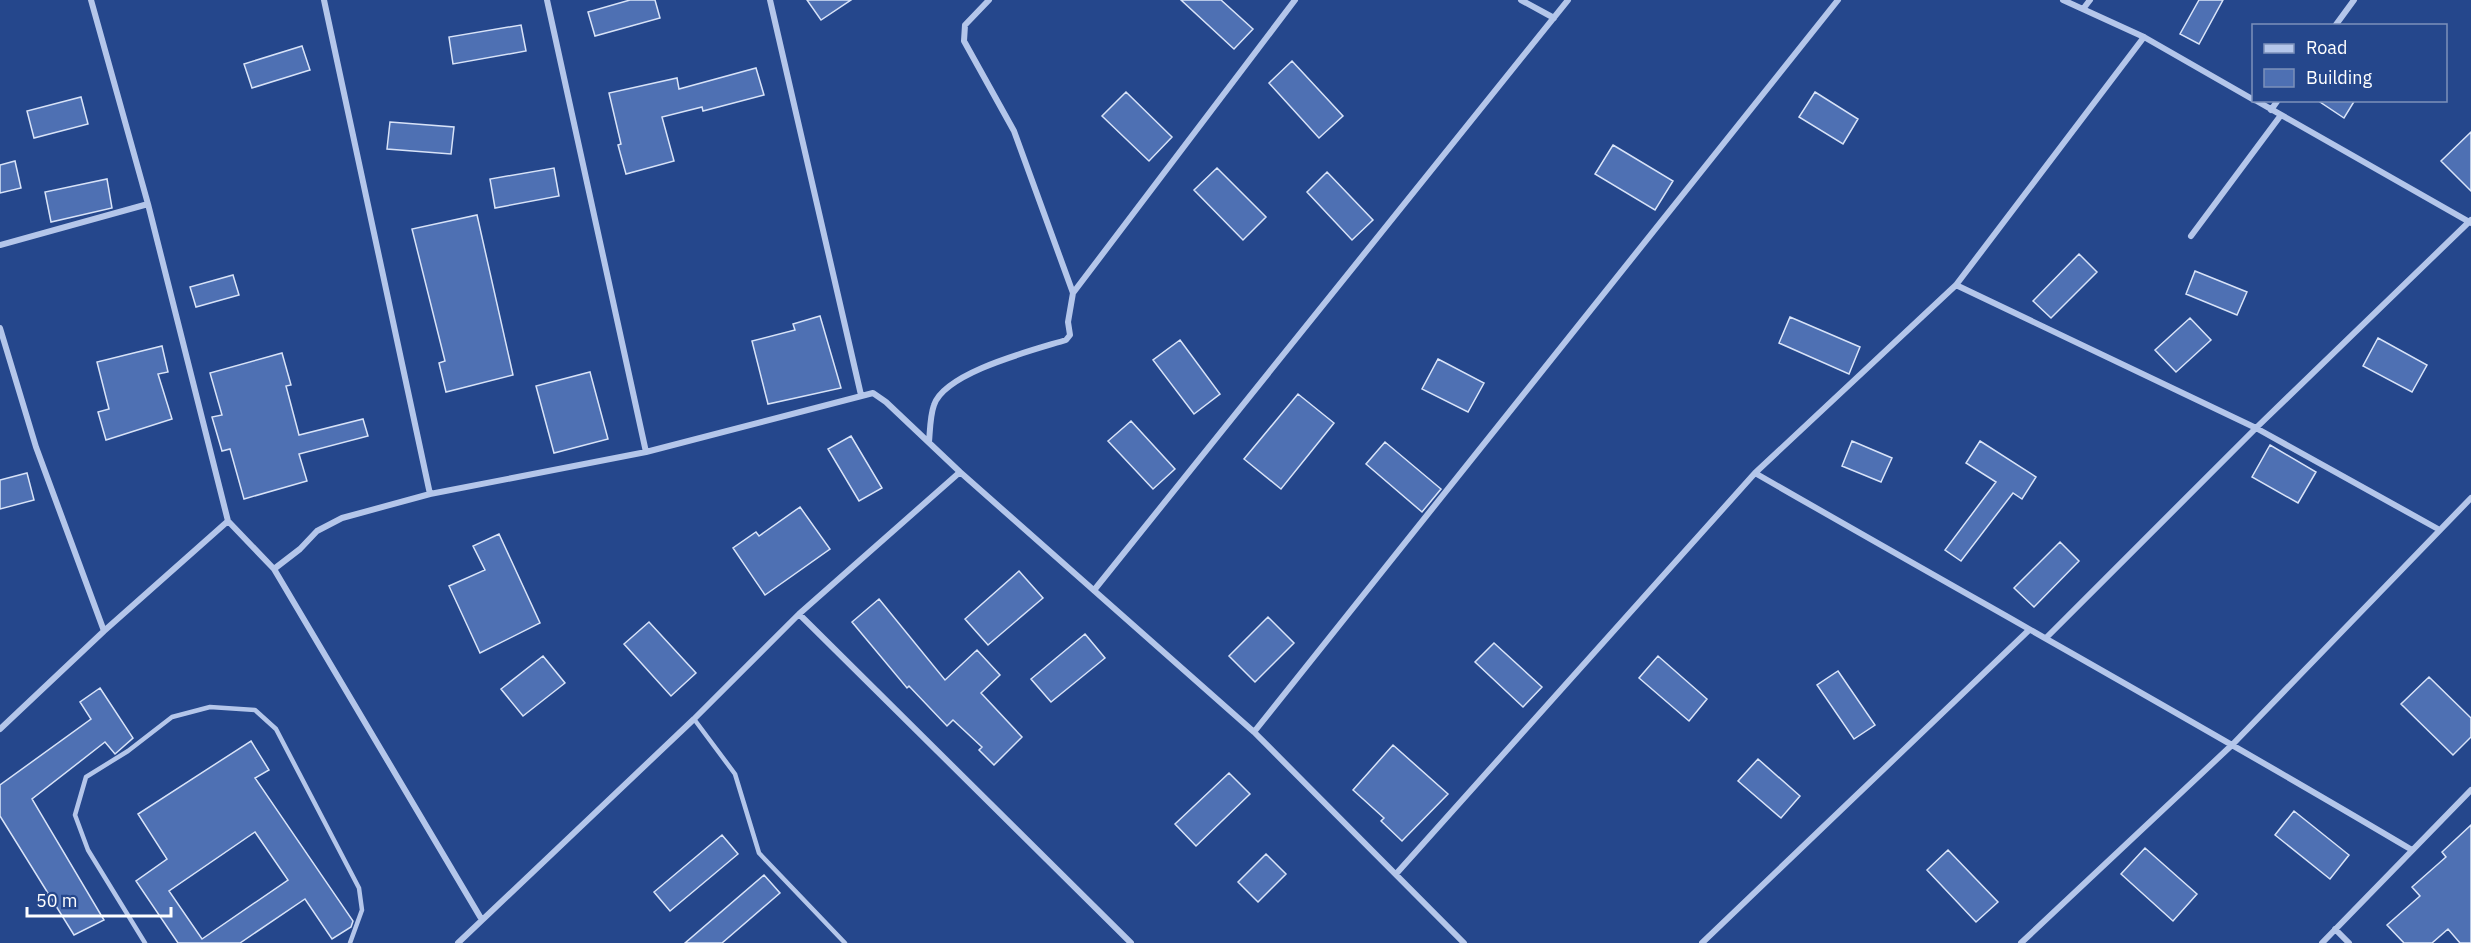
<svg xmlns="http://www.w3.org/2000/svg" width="2471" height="943" font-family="'IBM Plex Sans',sans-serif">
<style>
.building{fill:#4e70b3;stroke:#d8e3f8;stroke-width:1.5;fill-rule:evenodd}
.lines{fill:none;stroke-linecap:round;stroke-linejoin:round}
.service{stroke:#b4c6ea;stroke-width:4.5}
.minor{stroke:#b4c6ea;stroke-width:6}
</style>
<rect width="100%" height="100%" fill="#25478c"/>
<!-- building -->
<path class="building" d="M630,0H655L660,18L595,36L588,12Z
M807,0H851L821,20Z
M1181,0H1221L1253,29L1234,49Z
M2199,0H2223L2199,44L2180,34Z
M521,25L526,51L453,64L449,37Z
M302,46L310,70L252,88L244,64Z
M1292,61L1343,116L1319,138L1269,83Z
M756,68L764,95L703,111L702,107L662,117L674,161L626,174L618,145L621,144L609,93L677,78L679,89Z
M1126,92L1172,137L1149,161L1102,116Z
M1815,92L1858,119L1843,144L1799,117Z
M81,97L88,124L34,138L27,111Z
M2317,100H2355L2344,118Z
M390,122L454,127L451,154L387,149Z
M2471,132V191L2441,161Z
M1613,145L1673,181L1655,210L1595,174Z
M15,161L21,188L0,193V165Z
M554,168L559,196L495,208L490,179Z
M1217,168L1266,217L1243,240L1194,190Z
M1327,172L1373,220L1352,240L1307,192Z
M107,179L112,208L51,222L45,192Z
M477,215L513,375L446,392L439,363L445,361L412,229Z
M2079,254L2097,272L2051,318L2033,301Z
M2195,271L2247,292L2237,315L2186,294Z
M233,275L239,295L196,307L190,287Z
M820,316L841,388L768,404L752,341L795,330L793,324Z
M1790,317L1860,347L1849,374L1779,343Z
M2190,318L2211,340L2176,372L2155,350Z
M2378,338L2427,365L2412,392L2363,366Z
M1180,340L1220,394L1194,414L1153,360Z
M162,346L168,372L158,374L172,419L106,440L98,412L109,409L97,362Z
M282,353L291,385L286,386L299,435L363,419L368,436L299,454L307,481L244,499L230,449L222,451L212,417L222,415L210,373Z
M1438,359L1484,383L1468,412L1422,389Z
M590,372L608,439L554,453L536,386Z
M1298,394L1334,423L1281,489L1244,459Z
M1131,421L1175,469L1153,489L1108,441Z
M851,436L882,488L859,501L828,449Z
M1852,441L1892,458L1881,482L1842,466Z
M1980,441L2036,477L2022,499L2013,493L1961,561L1945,550L1996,482L1966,463Z
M1385,442L1441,489L1422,512L1366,464Z
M2270,445L2316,472L2298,503L2252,477Z
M27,473L34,500L0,509V480Z
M800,507L830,549L765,595L733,548L756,532L759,536Z
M499,534L540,623L480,653L449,586L485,570L473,546Z
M2060,542L2079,561L2034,607L2014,588Z
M1019,571L1043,598L988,645L965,619Z
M879,599L945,680L977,650L1000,675L981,693L1022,737L994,765L979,750L982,747L953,720L947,726L909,686L907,688L852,622Z
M1268,617L1294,643L1255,682L1229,656Z
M649,622L696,673L671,696L624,644Z
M1085,634L1105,658L1051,702L1031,679Z
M1494,643L1542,687L1523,707L1475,662Z
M543,656L565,683L523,716L501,689Z
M1658,656L1707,699L1689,721L1639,678Z
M1838,671L1875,725L1854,739L1817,685Z
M2429,677L2471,718V737L2453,755L2401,704Z
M100,688L133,738L115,754L105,742L32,799L104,920L74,935L0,816V785L91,719L80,702Z
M251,741L269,770L255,778L353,921L351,927L332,939L305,899L240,943H178L136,881L167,859L138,814ZM255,832L288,880L202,939L169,891Z
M1393,745L1448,794L1402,841L1381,821L1384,818L1353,790Z
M1758,759L1800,796L1781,818L1738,781Z
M1229,773L1250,794L1196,846L1175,824Z
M2294,811L2349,855L2330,879L2275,835Z
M2471,825V943H2460L2448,929L2432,943H2404L2387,925L2420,896L2412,887L2446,857L2442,852Z
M722,835L738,854L670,911L654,892Z
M2145,848L2197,894L2173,921L2121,874Z
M1948,850L1998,902L1976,922L1927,870Z
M1266,854L1286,874L1258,902L1238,882Z
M764,875L780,893L722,943H685Z"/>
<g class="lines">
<!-- service -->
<path class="service" d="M694,719L735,774L759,853L845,943
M145,943L88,850L75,815L86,777L128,751L172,717L210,707L255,710L276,729L359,888L362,910L350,943"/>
<!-- minor -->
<path class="minor" d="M91,0L148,204L228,521L274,569L482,920
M324,0L430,494
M547,0L646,452
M770,0L861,395
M1521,0L1554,18
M2063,0L2144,37L2254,100
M2083,9L2090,0
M2335,26L2354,0
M2255,100L2471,223
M2271,110L2278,100
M2191,236L2281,115
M0,245L148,204
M1956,285L2256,428L2438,529
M1073,293L1295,0
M0,328L36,447L104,631
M929,442C930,431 930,416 934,405C945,372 1034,350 1066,340L1070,335L1068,322L1073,293L1014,131L964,41L965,25L989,0
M1755,473C1974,599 2195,721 2412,850
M274,569L300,549L317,531L342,518L430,494L646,452L873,393L886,402L960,472L1254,732L1464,943
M1095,589L1568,0
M799,614L1131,943
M2046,638L2256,428L2471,220
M0,729L104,631L228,521
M1254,732L1838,0
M1396,874L1755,473L1956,285L2144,37
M2335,929L2349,943
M458,943L694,719L799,614L960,472
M1702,943L2028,631
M2021,943L2233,744L2471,498
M2322,943L2471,790"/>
</g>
<!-- legend -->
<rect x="2252" y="24" width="195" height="78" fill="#25478c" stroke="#7c91ba" stroke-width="1.5"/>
<rect x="2264" y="44" width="30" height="9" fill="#b4c6ea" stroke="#7c91ba" stroke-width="1.5"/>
<text x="2306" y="54" font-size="18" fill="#ffffff">Road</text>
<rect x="2264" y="69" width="30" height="18" fill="#4e70b3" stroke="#7c91ba" stroke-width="1.5"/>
<text x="2306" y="84" font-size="18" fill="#ffffff">Building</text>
<!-- scale -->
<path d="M27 907v9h144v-9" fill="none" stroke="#ffffff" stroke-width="3"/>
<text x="36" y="907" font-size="18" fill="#ffffff" stroke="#25478c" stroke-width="4.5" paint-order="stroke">50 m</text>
</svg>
